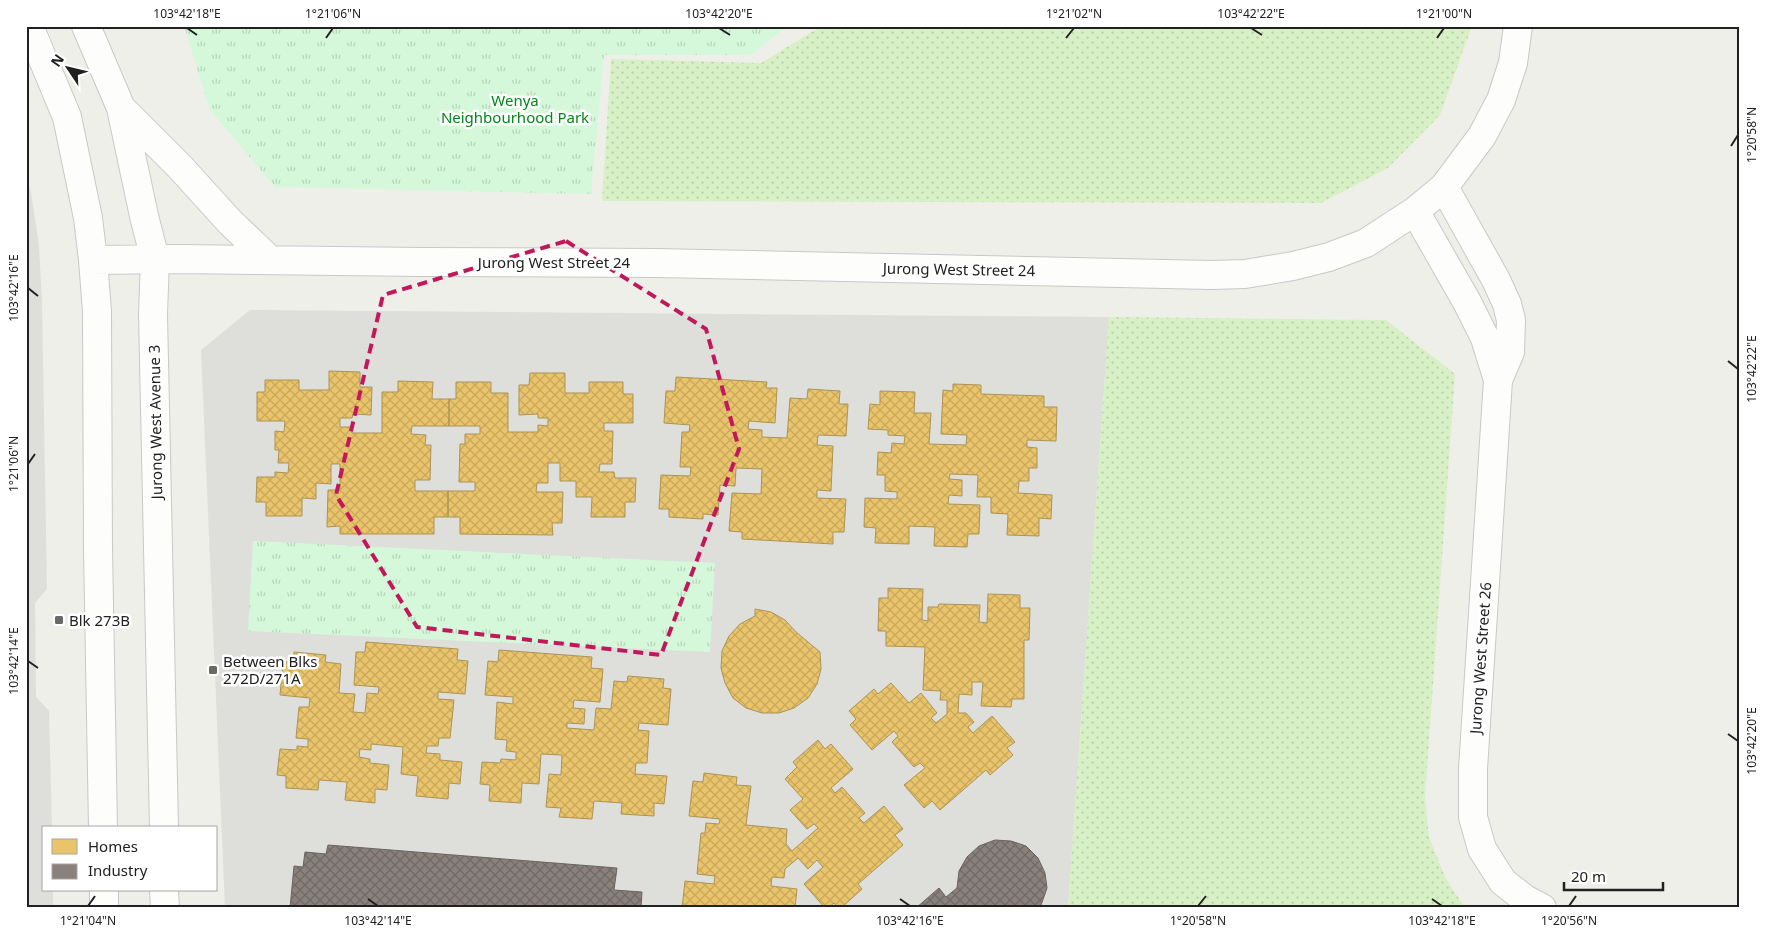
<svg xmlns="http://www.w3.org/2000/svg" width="1766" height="934" font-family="'Noto Sans',sans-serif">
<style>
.residential{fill:#dededb}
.grass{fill:url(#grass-dots)}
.park{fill:url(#park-tufts)}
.homes{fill:url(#homes-cross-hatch);stroke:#ad9354}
.industry{fill:url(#industry-cross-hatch);stroke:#6a6461}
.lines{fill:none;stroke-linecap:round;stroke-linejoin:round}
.minor-casing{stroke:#c8c8c6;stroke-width:30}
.minor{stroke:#fdfdfc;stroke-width:28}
.marked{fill:none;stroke:#c2185b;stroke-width:4;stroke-dasharray:10 6;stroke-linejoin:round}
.ticks{fill:none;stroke:#212121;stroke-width:2}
.poi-dot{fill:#696967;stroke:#fff;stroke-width:2}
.labels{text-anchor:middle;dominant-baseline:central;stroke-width:5;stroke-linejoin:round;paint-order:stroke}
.park-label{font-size:15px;fill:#01881a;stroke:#fff}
.street-label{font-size:15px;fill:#212121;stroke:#fff}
.poi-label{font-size:15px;fill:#212121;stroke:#fff;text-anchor:start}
.neatline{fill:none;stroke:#212121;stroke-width:2}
.ticks-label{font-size:12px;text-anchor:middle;fill:#212121}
</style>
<defs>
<pattern id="grass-dots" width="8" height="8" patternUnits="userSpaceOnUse" patternTransform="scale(1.25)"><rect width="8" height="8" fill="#d8f0c6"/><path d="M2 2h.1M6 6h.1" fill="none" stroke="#b9ceaa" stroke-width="1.8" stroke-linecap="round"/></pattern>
<pattern id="park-tufts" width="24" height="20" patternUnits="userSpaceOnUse" patternTransform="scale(1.25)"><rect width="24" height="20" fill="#d6f8da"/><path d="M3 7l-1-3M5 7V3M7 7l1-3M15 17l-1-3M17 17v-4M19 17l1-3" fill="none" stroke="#b7d4bb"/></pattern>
<pattern id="homes-cross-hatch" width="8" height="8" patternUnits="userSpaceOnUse" patternTransform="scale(1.25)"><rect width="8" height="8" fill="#e9c46a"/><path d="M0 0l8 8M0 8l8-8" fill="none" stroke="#c8a85c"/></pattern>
<pattern id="industry-cross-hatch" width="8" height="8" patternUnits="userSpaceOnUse" patternTransform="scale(1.25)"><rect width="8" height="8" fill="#8a817c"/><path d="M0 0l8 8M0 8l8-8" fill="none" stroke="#706965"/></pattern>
</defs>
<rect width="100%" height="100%" fill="#efefea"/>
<!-- residential -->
<path class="residential" d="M26,174L31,192L39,246L42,302L47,589L35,603L36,697L49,711L52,828H44V890H53V908H26Z
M250,310L1109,317L1068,908H225L201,350Z"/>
<!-- grass -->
<path class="grass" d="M821,26H1472L1440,115L1388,168L1321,203L602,201L611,59L761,63Z
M1109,317L1386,320L1455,374L1425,798L1429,837L1445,877L1465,908H1068Z"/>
<!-- park -->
<path class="park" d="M184,26H787L751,55H604L591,194L275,187L210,110Z
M253,541L715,563L710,652L248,631Z"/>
<!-- homes -->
<path class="homes" d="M329,371L360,372V387H372L371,415L353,414L352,418H340V427H352V433H382V392H398V381L433,382L432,399H449V426H412L411,434L426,435L425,445H431L430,480H415V491H448V517H434V534H340V526L327,527L328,490H340V464H331V484L316,483V499L302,498V516H266V502H256L257,477H275V472L288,473L289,463H278L279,450H275V431L284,432L285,421H257V392H265V380H299V390H329Z
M530,373H565V393H589V382H623V394H633V423H604V431H613L612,464H600L599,472H614L615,478H636L635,502H625V517H591L592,497H576V481H560V463H548V483H537L536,492H563L562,523H552L553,535L460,534V517H448V491H475V482H459L460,444H465V434H480V426H449V399H456V382H491V393H508V432H538V425L548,426V418H538V414L519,415V385H529Z
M676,377L767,382L766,388H777L775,423L749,421L748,429L762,430V437L787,438L790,398L807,399L808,389L840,391L839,404H848L846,436L818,435L817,445L833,446L831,491L817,490V498L846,499L844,532H833V544L742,539V532L729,531L732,493L761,494L762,469L736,468L735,486L720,485L718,515L703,514V519L669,517V509H659L661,475L690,476L691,467H680L682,432H689L690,425L664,423L666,391H675Z
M953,384L981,385V394L1044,396V407H1057L1056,441L1027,440V447L1037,448V468H1029V481H1019L1018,493L1052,495L1051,519L1039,518V536L1007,535L1008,514L991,513V497H977L978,475L950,474L949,479L962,480V496L949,495L948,504L980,505L979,534H968L967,547L934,546L935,527L909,526V544L875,543L876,528L864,527L865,498L897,499V492L885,491V475H877L878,452L891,453L892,443L904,444L905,436L888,435V430L868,429L870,404L880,405V391L915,392L914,413H931L929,444L966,445L967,435L941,434L943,390L953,391Z
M888,588L923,589L922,620L928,621V607H938L939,604L980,605L979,622L987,623L988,594L1020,595V608H1030L1029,640H1024V699H1012L1011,707L981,706L983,682H972V695L959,694L958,713H966L974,722L968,727L973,733L992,716L1015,742L1007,748L1013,755L990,775L986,770L940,810L932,801L924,808L904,785L925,768L920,763L914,767L892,742L898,736L894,731L872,750L850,725L856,719L849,711L874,689L878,694L891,683L909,703L921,693L937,713L931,718L936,723L947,714V700H940L941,691L923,690L925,647L886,646V631H878L879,598H888Z
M755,609L771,612L785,620L796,632L820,652L821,669L817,684L808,698L794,708L779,713H762L746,708L733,698L725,683L721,668L722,651L729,636L740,624L755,616Z
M366,642L458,649L457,660L468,661L465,694L438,692V699L454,700L450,738H439L438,746H427L426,753L440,754V760L462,762L460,784L449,783L448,799L416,796L418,776L401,774L403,747L371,744V750L360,749L359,757L370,759V763L389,765L387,790L375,789V803L345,800L347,782L319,780L318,790L286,788V776L277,775L280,749L297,750V746L308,747V739L296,738L299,707H309L310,698L280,695L283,662H293L294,652L326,655L325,662L341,664L339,693L355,694L353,712L365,713L367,693L378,694L379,687L354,685L356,652H365Z
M499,650L592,657L591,668L603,669L600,702L574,700L573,708L585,709L584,724L567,723V728L594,730L596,708L611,709L614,681L627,682L628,676L664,679L663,688L671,689L668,725L639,723L638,730L649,731L647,763H636L635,774L667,776L664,804L654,803V816L621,814L622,803L594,801L592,819L559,817L561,808L546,807L549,774L561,775L562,755L541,754L539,784L522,783L521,803L489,801L490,785L480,784L482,762L500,763L501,759L516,760V752L506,751L507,740L495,739L497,702L513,704V697L485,695L488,661L498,662Z
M818,740L825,749L831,744L853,769L831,788L835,793L842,787L865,813L859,818L864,823L884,806L903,829L895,835L903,845L858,884L862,889L841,908H838L834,903L828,908H825L804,884L823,867L817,860L808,869L798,858L785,869L784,878L772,877L771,886L797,889L795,908H682L685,881L714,884L715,876L697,874L701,833H705L706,823L719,824L720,819L689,816L693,781L703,782L704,773L737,777L736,785L751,786L746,825L787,829L786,844L792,851L818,828L814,824L807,829L790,810L803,799L785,779L797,767L793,762Z"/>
<!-- industry -->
<path class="industry" d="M995,840L1011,841L1026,846L1038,858L1045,873L1047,888L1040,908H916L939,888L946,897L957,888L959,871L967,857L979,846Z
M328,845L617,868L614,890L642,892L641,908H290L294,866L303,867L305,852L326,854Z"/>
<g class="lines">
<!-- minor casing -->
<g class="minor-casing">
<path id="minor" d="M29,26L67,117L88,218L93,260L97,311L98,549L103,828
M86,26L121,108L144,216L155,259L153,314L164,828
M121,108L181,168L230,222L270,260
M1444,187L1496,280L1507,304L1511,320L1510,352L1498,380L1473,769V817L1482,849L1503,882L1525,899L1542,908
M1415,211L1467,302L1485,338L1498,380
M93,260L181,259L422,262L657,263L1211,275L1245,274L1293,266L1329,257L1366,243L1415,211L1444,187L1482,136L1501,100L1513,63L1518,26
M104,890V908
M164,890L165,908"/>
</g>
<!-- minor -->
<use href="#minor" class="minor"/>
</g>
<!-- marked area -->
<path class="marked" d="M566,241L706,329L739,449L661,655L417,627L336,495L383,295Z"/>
<!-- ticks -->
<path class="ticks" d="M187,28L197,35M719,28L730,35M1251,28L1262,35M326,38L333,28M1066,38L1074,28M1437,38L1444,28M1731,146L1738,135M28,288L38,296M1728,361L1738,369M28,464L35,454M28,661L38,668M1728,734L1738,741M368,899L378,906M900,899L910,906M1432,899L1442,906M88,906L95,896M1198,906L1206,896M1569,906L1576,896"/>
<!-- markers -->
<g class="poi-dot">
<rect x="54" y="615" width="10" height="10" rx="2.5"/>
<rect x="208" y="665" width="10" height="10" rx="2.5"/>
</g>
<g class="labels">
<!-- park labels -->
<g class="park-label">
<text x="515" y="100">Wenya<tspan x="515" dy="17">Neighbourhood Park</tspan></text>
</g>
<!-- street labels -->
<g class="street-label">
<text x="554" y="262">Jurong West Street 24</text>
<text transform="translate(959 269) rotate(1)">Jurong West Street 24</text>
<text transform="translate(155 422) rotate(-91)">Jurong West Avenue 3</text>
<text transform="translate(1480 658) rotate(-86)">Jurong West Street 26</text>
</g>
<!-- poi labels -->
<g class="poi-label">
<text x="69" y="620">Blk 273B</text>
<text x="223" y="661">Between Blks<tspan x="223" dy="17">272D/271A</tspan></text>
</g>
</g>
<!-- border -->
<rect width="1766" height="934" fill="none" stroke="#ffffff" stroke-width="55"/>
<!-- legend -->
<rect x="42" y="826" width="175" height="65" fill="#ffffff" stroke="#a6a6a6"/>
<rect x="52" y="839" width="25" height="15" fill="#e9c46a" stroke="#a6a6a6"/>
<text x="88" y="852" font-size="15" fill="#212121">Homes</text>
<rect x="52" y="864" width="25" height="15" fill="#8a817c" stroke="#a6a6a6"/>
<text x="88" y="876" font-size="15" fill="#212121">Industry</text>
<!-- north arrow -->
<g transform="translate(68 68) rotate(305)" stroke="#ffffff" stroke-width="4" paint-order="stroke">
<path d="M0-4L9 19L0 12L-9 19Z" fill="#212121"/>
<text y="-8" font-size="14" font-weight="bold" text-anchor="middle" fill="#212121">N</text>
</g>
<!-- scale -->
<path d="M1564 882v8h99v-8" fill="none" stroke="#212121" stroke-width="2.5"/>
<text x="1571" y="882" font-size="15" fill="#212121" stroke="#ffffff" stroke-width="4" paint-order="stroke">20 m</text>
<rect x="28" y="28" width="1710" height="878" class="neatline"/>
<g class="ticks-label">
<text x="187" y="18">103°42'18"E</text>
<text x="333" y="18">1°21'06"N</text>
<text x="719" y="18">103°42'20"E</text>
<text x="1074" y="18">1°21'02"N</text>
<text x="1251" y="18">103°42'22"E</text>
<text x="1444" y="18">1°21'00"N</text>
<text transform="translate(1752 135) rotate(-90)" y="4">1°20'58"N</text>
<text transform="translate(14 288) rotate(-90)" y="4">103°42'16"E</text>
<text transform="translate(1752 369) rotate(-90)" y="4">103°42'22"E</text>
<text transform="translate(14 464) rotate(-90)" y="4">1°21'06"N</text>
<text transform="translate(14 661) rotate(-90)" y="4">103°42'14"E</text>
<text transform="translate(1752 741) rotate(-90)" y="4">103°42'20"E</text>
<text x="88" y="925">1°21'04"N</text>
<text x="378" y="925">103°42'14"E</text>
<text x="910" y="925">103°42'16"E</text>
<text x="1198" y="925">1°20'58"N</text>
<text x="1442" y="925">103°42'18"E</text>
<text x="1569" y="925">1°20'56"N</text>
</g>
</svg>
